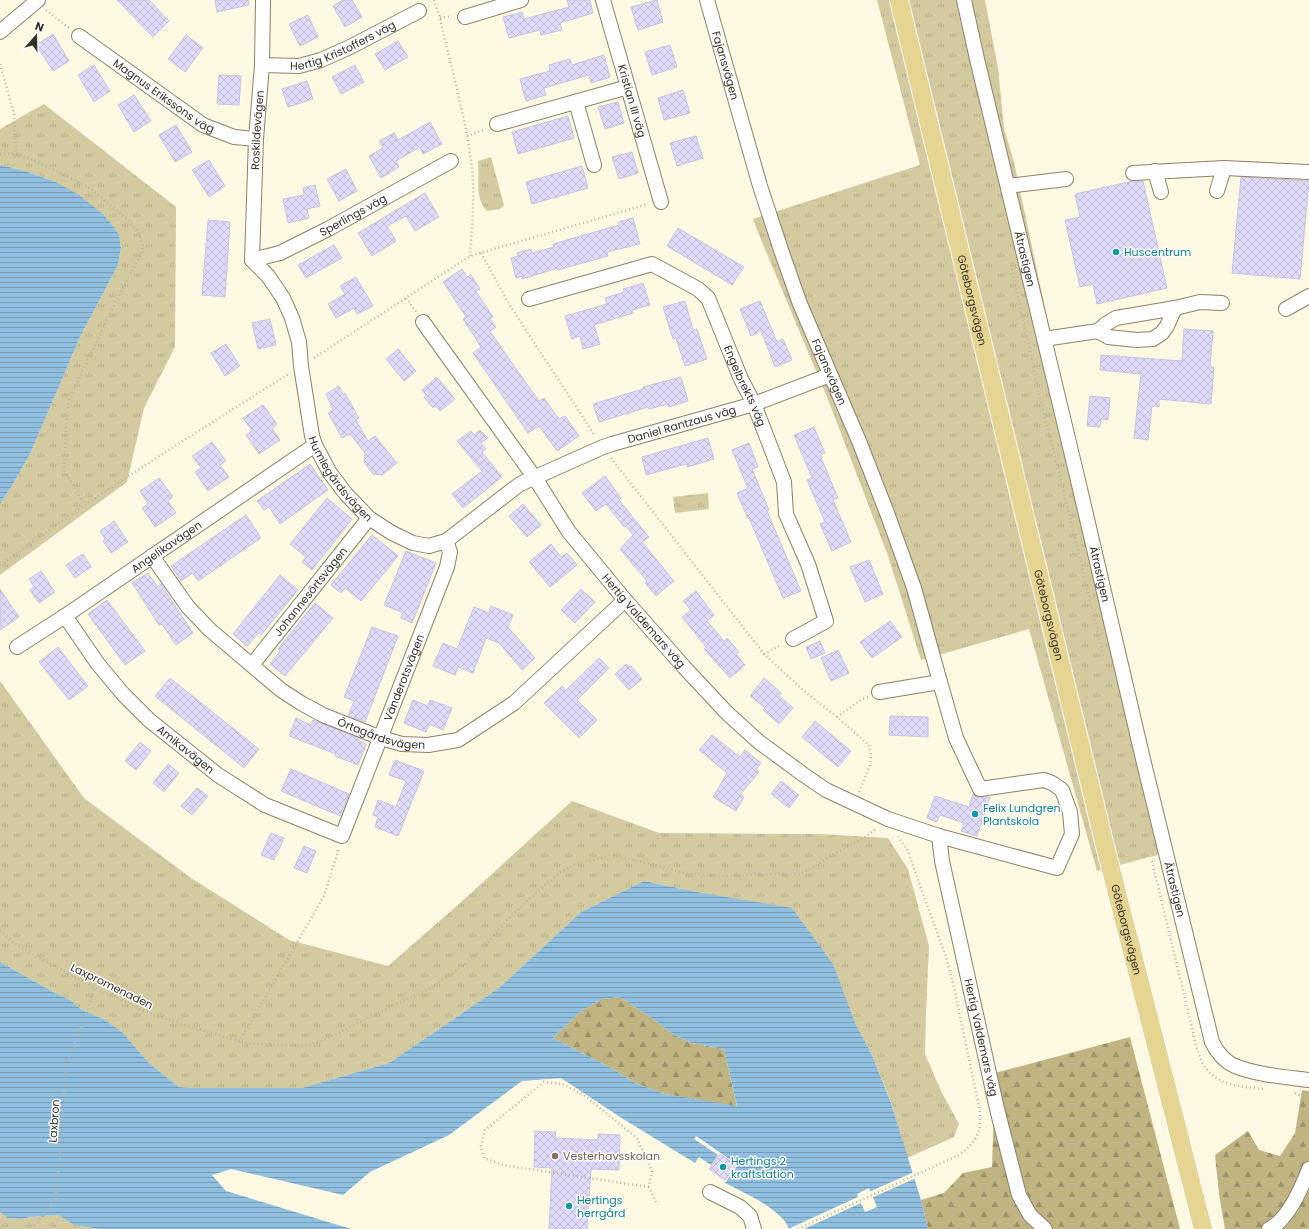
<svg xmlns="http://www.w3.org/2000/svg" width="1309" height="1229" font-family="Poppins,sans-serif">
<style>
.grass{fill:url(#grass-tufts)}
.forest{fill:url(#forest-firs)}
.water{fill:url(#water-rules);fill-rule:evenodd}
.pier{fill:#fef9e2}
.building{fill:url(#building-cross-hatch);stroke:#c7c4e0}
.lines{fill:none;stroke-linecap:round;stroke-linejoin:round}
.minor-casing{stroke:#898368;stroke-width:16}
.major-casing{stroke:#fff;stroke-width:20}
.path{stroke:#b8b4a1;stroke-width:2.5;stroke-dasharray:1 3;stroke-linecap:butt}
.minor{stroke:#fff;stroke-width:14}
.major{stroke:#e6d492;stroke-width:18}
.culture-dot{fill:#0f9aa8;stroke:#fff;stroke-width:1.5}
.education-dot{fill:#8d6e63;stroke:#fff;stroke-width:1.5}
.labels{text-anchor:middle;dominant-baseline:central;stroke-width:3;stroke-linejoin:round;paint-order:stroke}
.street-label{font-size:11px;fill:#343227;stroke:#fff}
.culture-label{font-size:11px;fill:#0d838f;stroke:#fff;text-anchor:start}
.education-label{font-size:11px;fill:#785e54;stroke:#fff;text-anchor:start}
</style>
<defs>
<pattern id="grass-tufts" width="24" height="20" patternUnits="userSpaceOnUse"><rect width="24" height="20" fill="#d4caa0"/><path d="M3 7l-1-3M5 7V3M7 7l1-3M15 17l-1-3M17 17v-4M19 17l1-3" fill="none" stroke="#b7ae8a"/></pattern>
<pattern id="forest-firs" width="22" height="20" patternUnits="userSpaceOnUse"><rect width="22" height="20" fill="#c0b482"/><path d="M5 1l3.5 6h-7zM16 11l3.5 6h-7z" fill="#9d936a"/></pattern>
<pattern id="water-rules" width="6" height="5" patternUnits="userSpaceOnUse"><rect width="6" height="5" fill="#90bfe0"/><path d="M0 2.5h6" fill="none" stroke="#769cb6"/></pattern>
<pattern id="building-cross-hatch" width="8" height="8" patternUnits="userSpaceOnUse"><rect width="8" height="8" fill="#dfdbf8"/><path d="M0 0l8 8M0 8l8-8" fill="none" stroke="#c0bcd5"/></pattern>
</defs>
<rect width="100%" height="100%" fill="#fef9e2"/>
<!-- grass -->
<path class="grass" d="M877,0H985L998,68L1004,128L1014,162L1161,854L1097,871L1029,629L921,660L888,556L829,402L757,230L753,219L920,165Z
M44,104L176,207L175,347L144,408L127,482L0,575V504L13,484L30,454L80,337L118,265L121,248L119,234L104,215L56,182L25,171L0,165V129Z
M491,157L504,205L500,209L487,211C474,198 480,178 478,161Z
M708,493L709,509L675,513L673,497Z
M0,681L84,798L191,878L289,940L388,966L459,904L572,801L659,833L820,834L888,838L908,869L929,946L926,1013L925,1054L941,1091L959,1124L954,1137L907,1158L891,1102L872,1055L855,1023L702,893L644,881L581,912L499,988L389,1063L302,1088H196L179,1087L149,1063L123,1033L107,1021L81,1009L70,1000L55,993L0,962Z
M0,1212L7,1218L21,1219L30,1217L58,1215L74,1225L99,1229H0Z"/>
<!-- forest -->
<path class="forest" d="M620,997L649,1016L674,1035L692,1043L724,1049L737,1107L665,1094L635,1083L611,1068L553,1038L581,1011L602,999Z
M1130,1037L1180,1229H928L921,1200L944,1193L963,1173L992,1167L995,1073Z
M1302,1090L1309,1091V1229H1225L1219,1194L1215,1155L1248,1131L1259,1150L1280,1156L1295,1133Z"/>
<!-- water -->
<path class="water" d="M0,165L25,171L56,182L79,195L104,215L119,234L121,248L118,265L80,337L30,454L13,484L0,504Z
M644,881L702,893L792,908L833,964L855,1023L872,1055L891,1103L921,1200L928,1229H789C783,1210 743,1192 725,1183L738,1165L696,1136L694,1139L718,1155L711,1165L699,1157L695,1163L620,1117L561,1078L522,1081L449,1135L370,1172L343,1195L231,1169L212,1175L226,1191L351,1229H99L74,1225L58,1215L30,1217L21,1219L7,1218L0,1212V962L55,993L70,1000L81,1009L107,1021L123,1033L149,1063L179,1087L196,1088H302L389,1063L499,988L581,912ZM620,997L649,1016L674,1035L692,1043L724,1049L737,1106L665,1094L635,1083L611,1068L553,1038L581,1011L602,999ZM869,1188L877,1207L865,1212L857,1194Z"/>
<!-- pier -->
<path class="pier" d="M914,1172L916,1178L871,1198L869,1192Z
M860,1196L863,1202L804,1229H788Z"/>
<!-- building -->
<path class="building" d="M117,0H149L169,21L153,37Z
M215,0H248L249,5L217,12Z
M343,0H352L362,17L345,27L333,6Z
M567,0H590L593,13L560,23L562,30L541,35L540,30L509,38L503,17L522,12L524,19L569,7Z
M657,0L663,22L638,30L631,7Z
M308,15L318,37L300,46L289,24Z
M53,34L69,61L53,71L36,45Z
M186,35L203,48L185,72L168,59Z
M398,41L408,57L385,70L375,54Z
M670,45L677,67L652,75L645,52Z
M604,55L610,77L591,83L589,75L544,88L546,95L526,101L520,79L550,71L549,65L570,59L572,65Z
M94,65L110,91L94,102L78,75Z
M355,65L364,82L341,94L332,77Z
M219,75L241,76L239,105L217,104Z
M307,81L313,99L288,107L282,89Z
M683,90L690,113L664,120L658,98Z
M134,95L151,121L134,132L118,105Z
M618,102L624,123L605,129L598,107Z
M568,116L574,138L518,154L512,132Z
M430,122L442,144L423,154L420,147L396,161L399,167L381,178L369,156L383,148L379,141L394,133L398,140Z
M176,125L192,152L175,162L159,135Z
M696,136L703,158L677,166L670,143Z
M632,152L638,173L619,179L612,157Z
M209,160L225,186L209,197L192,170Z
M582,166L588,188L532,204L526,182Z
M346,169L357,191L339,201L327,179Z
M1241,177L1309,181L1300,279L1232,273Z
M1133,181H1143L1167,288L1097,304L1093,284L1080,287L1065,220L1080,217L1075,194Z
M315,185L320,206L307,209L309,218L288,223L283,199L304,195L303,188Z
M425,193L439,217L415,231L406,216L387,226L396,241L372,256L358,233Z
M633,218L640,244L607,252L608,256L558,270V268L522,279V276L516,278L511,258L518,256L517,253L531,249L532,253L554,247L553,244L612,227L619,225L618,222Z
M208,220L230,222L225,297L202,295Z
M678,228L744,267L732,285L667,246Z
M334,245L342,258L306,278L298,265Z
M462,269L467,277L471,275L480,289L476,291L493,317L490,319L496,327L490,331L514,366L539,401L544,398L559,419L565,416L579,436L557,451L539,426L528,433L473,353L481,347L463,319L466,317L443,282Z
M356,277L373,306L357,314L354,308L336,318L328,304L345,294L340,286Z
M643,283L650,305L632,310L633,313L594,325L600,344L583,349L580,336L572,339L565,316L607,304L605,298L624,292L623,289Z
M685,301L693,330L697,329L707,359L685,366L676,338L673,339L663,307Z
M760,301L777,342L783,339L792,360L775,367L761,331L751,336L740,309Z
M270,319L276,345L258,349L252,323Z
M1184,329L1213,331L1210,367H1214L1211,404L1159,399V407L1152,406L1148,440L1134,438L1141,374L1100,370L1101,355L1182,361Z
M226,344L240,366L225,376L211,353Z
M398,349L416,371L404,381L386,359Z
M437,377L455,399L440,411L435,406L433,408L424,397L426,395L422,390Z
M681,377L688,401L669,407L668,404L649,409L648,407L599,422L593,404L643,389V387Z
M339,386L343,394L345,393L359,418L356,420L368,441L375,436L397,463L382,475L373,474L364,462L365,453L350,434L342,438L328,413L333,410L326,394Z
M1090,396L1110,398L1108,420L1101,419L1100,427L1087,426Z
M263,405L277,424L272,428L280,440L259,454L246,435L252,431L243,418Z
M814,427L825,453L820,455L838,498L833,500L851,542L832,551L820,524L825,522L807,480L812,478L794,435Z
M480,430L488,438L481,443L486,449L482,452L502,477L463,508L452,494L482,471L457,441L471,431L474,435Z
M708,438L714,459L687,467L686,464L646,475L642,457Z
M212,442L226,461L220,465L229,477L208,491L195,472L201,468L192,456Z
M749,443L758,467L752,469L769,510L767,511L801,591L783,598L749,518L748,519L737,493L748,488L732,450Z
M310,464L328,490L280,524L269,507L264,510L257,501Z
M605,476L621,498L619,500L649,537L642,542L674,581L656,596L645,583L647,581L620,549L633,535L626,526L624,527L606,504L596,511L582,493Z
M159,478L173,497L168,501L176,513L155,527L142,508L148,504L140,491Z
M327,498L352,519L312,570L302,562L306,557L290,544Z
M523,504L541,525L527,537L509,516Z
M246,515L261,538L198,581L193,573L181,581L171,566Z
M114,521L128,542L111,553L103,541L105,539L100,531Z
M372,535L398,556L361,601L345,588L341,593L331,585Z
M551,544L561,557L567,553L577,565L550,587L529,562Z
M406,551L436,563L412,623L401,618L403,613L384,605Z
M83,554L91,567L75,578L66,565Z
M869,560L883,594L865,602L850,567Z
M41,571L55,592L39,603L30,590L34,587L29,579Z
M148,573L158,587L161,584L193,633L176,645L162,624L159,625L132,583Z
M280,575L298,590L261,635L258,633L247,646L233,634Z
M0,589L19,617L0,630Z
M581,589L595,602L575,623L561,610Z
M696,591L714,615L707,621L724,641L727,638L739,652L736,654L745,665L730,678L704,649L706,647L682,617L691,610L683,601Z
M107,600L145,651L125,665L88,614Z
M315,603L333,618L285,676L270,664L280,651L278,649Z
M491,606L513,615L508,627L535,658L522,670L499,643L486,638L473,673L458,667L455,675L433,666L443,643L457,649L474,607L489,613Z
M890,621L902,637L872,658L860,642Z
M372,627L398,636L365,722L348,716L354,701L344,697Z
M820,641L825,653L811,659L806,647Z
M58,647L88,686L69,700L39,662Z
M838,650L849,673L831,681L821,658Z
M599,658L609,668L577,700L597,720L579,738L544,703L562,686L566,690Z
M626,664L630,667L631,666L642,679L629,690L615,674Z
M170,678L259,749L244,768L155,696Z
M764,678L781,693L779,696L793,708L779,724L763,710L765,708L750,696Z
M413,700L428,706L430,700L452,708L443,730L429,724L426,732L404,723Z
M890,716L928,717V737L889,735Z
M296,718L311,725L313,720L359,738L358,740L366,744L358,765L335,756L336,754L289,736Z
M815,721L851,751L838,767L802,737Z
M712,735L740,757L745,750L761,763L756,770L759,772L740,795L744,797L736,811L713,797L727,773L699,750Z
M140,742L151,751L136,770L125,761Z
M395,760L424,771L398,836L375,827L378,817L373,815L378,800L396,807L406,781L389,775Z
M168,764L179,773L164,792L153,783Z
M291,769L349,794L340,816L281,791Z
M781,781L799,795L789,808L771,794Z
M197,788L208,796L192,815L181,806Z
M973,794L976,797H990L977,836L961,831L964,823L940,815L937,822L927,818L935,796L969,807Z
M271,833L284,838L274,860L261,855Z
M304,846L316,851L307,873L294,868Z
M535,1131L556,1132L555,1138L598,1140V1134L620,1135L619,1170L591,1169L587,1229H549L552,1168L534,1167Z
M720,1154L736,1165L725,1180L709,1169Z"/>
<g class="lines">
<!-- minor casing -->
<g class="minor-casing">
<g id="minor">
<path id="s1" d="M603,0L661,202"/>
<path id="s2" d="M707,0L760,186L781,250L800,304L859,441L887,513L914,588L940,682L879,692"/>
<path id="s3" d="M964,0L977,59L1077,476L1143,759L1212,1042C1216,1051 1225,1062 1235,1066C1257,1075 1286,1077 1309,1080"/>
<path d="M465,17L521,0"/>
<path d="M0,32L38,0"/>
<path id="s4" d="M79,36L203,125L234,137L256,139"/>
<path id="s5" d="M262,65L299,66L321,60L350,47L419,11"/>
<path d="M576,102L594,165"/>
<path d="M497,124L628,87"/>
<path d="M1155,171L1161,192"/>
<path d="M1133,173L1224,168L1309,172"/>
<path d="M1008,186L1066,179"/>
<path d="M1217,191L1224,168"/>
<path id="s6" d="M252,260L268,276L283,298L292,318L299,342L301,366L312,436L315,445L330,473L346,494L369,518L392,533L413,543L429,546L446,541L520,484L603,447L612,444L754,404L830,375"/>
<path id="s7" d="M252,260L256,139L262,65L263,0"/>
<path id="s8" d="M252,260L280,253L328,229L451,161"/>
<path id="s9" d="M529,299L652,264L698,289L708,298L741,379L754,404L784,482L786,514L808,564L826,621L793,639"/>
<path d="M1286,309L1309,296"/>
<path id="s10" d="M423,322L535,478L569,532L625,600L684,667L727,713L759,742L804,775L826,790L888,819L939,836L1057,868L1072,834L1070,812L1062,790L1052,783L1044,780L980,789L956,738L940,682"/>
<path d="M1098,331L1108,337L1137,340L1153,339L1162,333L1167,326L1175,308L1200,302L1222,303"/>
<path d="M1044,339L1098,331L1106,324L1116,318L1175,308"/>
<path id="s11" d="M152,556L188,607L210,630L281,690L301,703L323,715L381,738L402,744L428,745L458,740L514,703L625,600"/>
<path id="s12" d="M65,616L98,664L123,694L149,720L218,775L265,805L342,836L447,567L450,552L446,541"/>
<path id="s13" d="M17,647L65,616L315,445"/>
<path id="s14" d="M252,665L369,518"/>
<path id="s15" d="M939,836L942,861L997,1109L1019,1195L1030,1215L1045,1229"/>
<path d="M710,1192L740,1207L750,1216L754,1229"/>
<path d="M1269,1229C1288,1220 1302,1187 1309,1169"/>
</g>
</g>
<!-- major casing -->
<g class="major-casing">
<g id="major">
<path id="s16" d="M899,0L1104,842L1203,1229"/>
</g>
</g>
<!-- path -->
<path class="path" d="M434,0L440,18C451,68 466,118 472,168C475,197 472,227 470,256
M46,10L69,28
M440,18L452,16
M0,64L14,114L16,154
M467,136L486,129
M0,154H16L33,160L71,178L91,189L126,218L138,232L141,239L143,245L141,255L119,295L69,399L66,431L64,470L85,505
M481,253L509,304L595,436
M1011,265L1043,410L1065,497L1104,658
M406,298L416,312
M314,358L470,256L648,204
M611,458L764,654L804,691L837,717L869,745L871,755L870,765L859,792
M0,565L85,505L167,451L290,373
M764,654L781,645
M837,717L862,699L868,697
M1152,861L1197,1049C1199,1054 1200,1059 1203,1064C1216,1086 1242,1087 1264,1089
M0,931L17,945L36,956L95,988L156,1016L245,1043L298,1046L311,1045L333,1036L371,1016L431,988L467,963L484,947L508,919L526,902L559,873L578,863L610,856L629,859L689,874L703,875L724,876L778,874L798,875L814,867L830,856L864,838L877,828
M239,1042L324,896L339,848
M1295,1093L1304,1097L1309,1106
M649,1187L503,1165L484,1158L481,1146L485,1130L544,1082L562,1084L584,1095L637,1138L652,1171L649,1187L656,1202
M0,1228L1,1229
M32,1229L55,1200L59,1169L66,1068L95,988
M798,1229L959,1155C976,1143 981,1133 980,1112L954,987L946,957L907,849L898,837"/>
<!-- minor -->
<use href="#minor" class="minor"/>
<!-- major -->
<use href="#major" class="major"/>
</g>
<!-- markers -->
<g class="culture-dot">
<circle cx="1116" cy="252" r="4"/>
<circle cx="975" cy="814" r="4"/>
<circle cx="723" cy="1167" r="4"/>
<circle cx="569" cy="1206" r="4"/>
</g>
<circle class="education-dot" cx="555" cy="1156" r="4"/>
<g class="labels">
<!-- street labels -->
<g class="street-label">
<text stroke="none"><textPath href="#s5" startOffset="85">Hertig Kristoffers väg</textPath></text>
<text stroke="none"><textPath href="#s2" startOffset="68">Fajansvägen</textPath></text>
<text stroke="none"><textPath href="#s4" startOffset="104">Magnus Erikssons väg</textPath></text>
<text stroke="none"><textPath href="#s1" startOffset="105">Kristian III väg</textPath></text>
<text stroke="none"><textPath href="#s7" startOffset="130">Roskildevägen</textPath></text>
<text stroke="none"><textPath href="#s8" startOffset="111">Sperlings väg</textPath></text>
<text stroke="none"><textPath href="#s3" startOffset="266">Ätrastigen</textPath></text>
<text stroke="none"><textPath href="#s16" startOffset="309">Göteborgsvägen</textPath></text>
<text stroke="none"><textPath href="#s2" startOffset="392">Fajansvägen</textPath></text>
<text stroke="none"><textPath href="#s9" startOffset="289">Engelbrekts väg</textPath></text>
<text stroke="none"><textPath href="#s6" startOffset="643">Daniel Rantzaus väg</textPath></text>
<text stroke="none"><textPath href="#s6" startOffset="243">Humlegårdsvägen</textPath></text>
<text stroke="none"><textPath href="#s13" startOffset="180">Angelikavägen</textPath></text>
<text stroke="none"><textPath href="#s3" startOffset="590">Ätrastigen</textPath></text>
<text stroke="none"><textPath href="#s14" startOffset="94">Johannesörtsvägen</textPath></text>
<text stroke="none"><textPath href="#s16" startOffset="633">Göteborgsvägen</textPath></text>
<text stroke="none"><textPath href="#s10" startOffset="372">Hertig Valdemars väg</textPath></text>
<text stroke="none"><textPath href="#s12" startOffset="531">Vänderotsvägen</textPath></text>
<text stroke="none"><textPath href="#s11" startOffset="298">Örtagårdsvägen</textPath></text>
<text stroke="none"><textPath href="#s12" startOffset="181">Amikavägen</textPath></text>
<text stroke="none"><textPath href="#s3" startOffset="914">Ätrastigen</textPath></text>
<text stroke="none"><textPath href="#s16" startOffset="957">Göteborgsvägen</textPath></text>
<text transform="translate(112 986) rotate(26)">Laxpromenaden</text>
<text stroke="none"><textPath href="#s15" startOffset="206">Hertig Valdemars väg</textPath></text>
<text transform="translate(54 1121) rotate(-86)">Laxbron</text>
</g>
<!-- culture labels -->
<g class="culture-label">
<text x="1124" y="252">Huscentrum</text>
<text x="983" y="808">Felix Lundgren<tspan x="983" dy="13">Plantskola</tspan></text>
<text x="731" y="1161">Hertings 2<tspan x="731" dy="13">kraftstation</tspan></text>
<text x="577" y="1200">Hertings<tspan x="577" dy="13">herrgård</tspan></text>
</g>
<!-- education labels -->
<g class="education-label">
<text x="563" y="1156">Vesterhavsskolan</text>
</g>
</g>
<!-- north arrow -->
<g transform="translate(36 36) rotate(20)" stroke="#ffffff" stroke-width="3" paint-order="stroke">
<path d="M0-3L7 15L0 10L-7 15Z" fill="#343227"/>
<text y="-6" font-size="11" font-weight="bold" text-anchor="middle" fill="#343227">N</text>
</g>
</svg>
